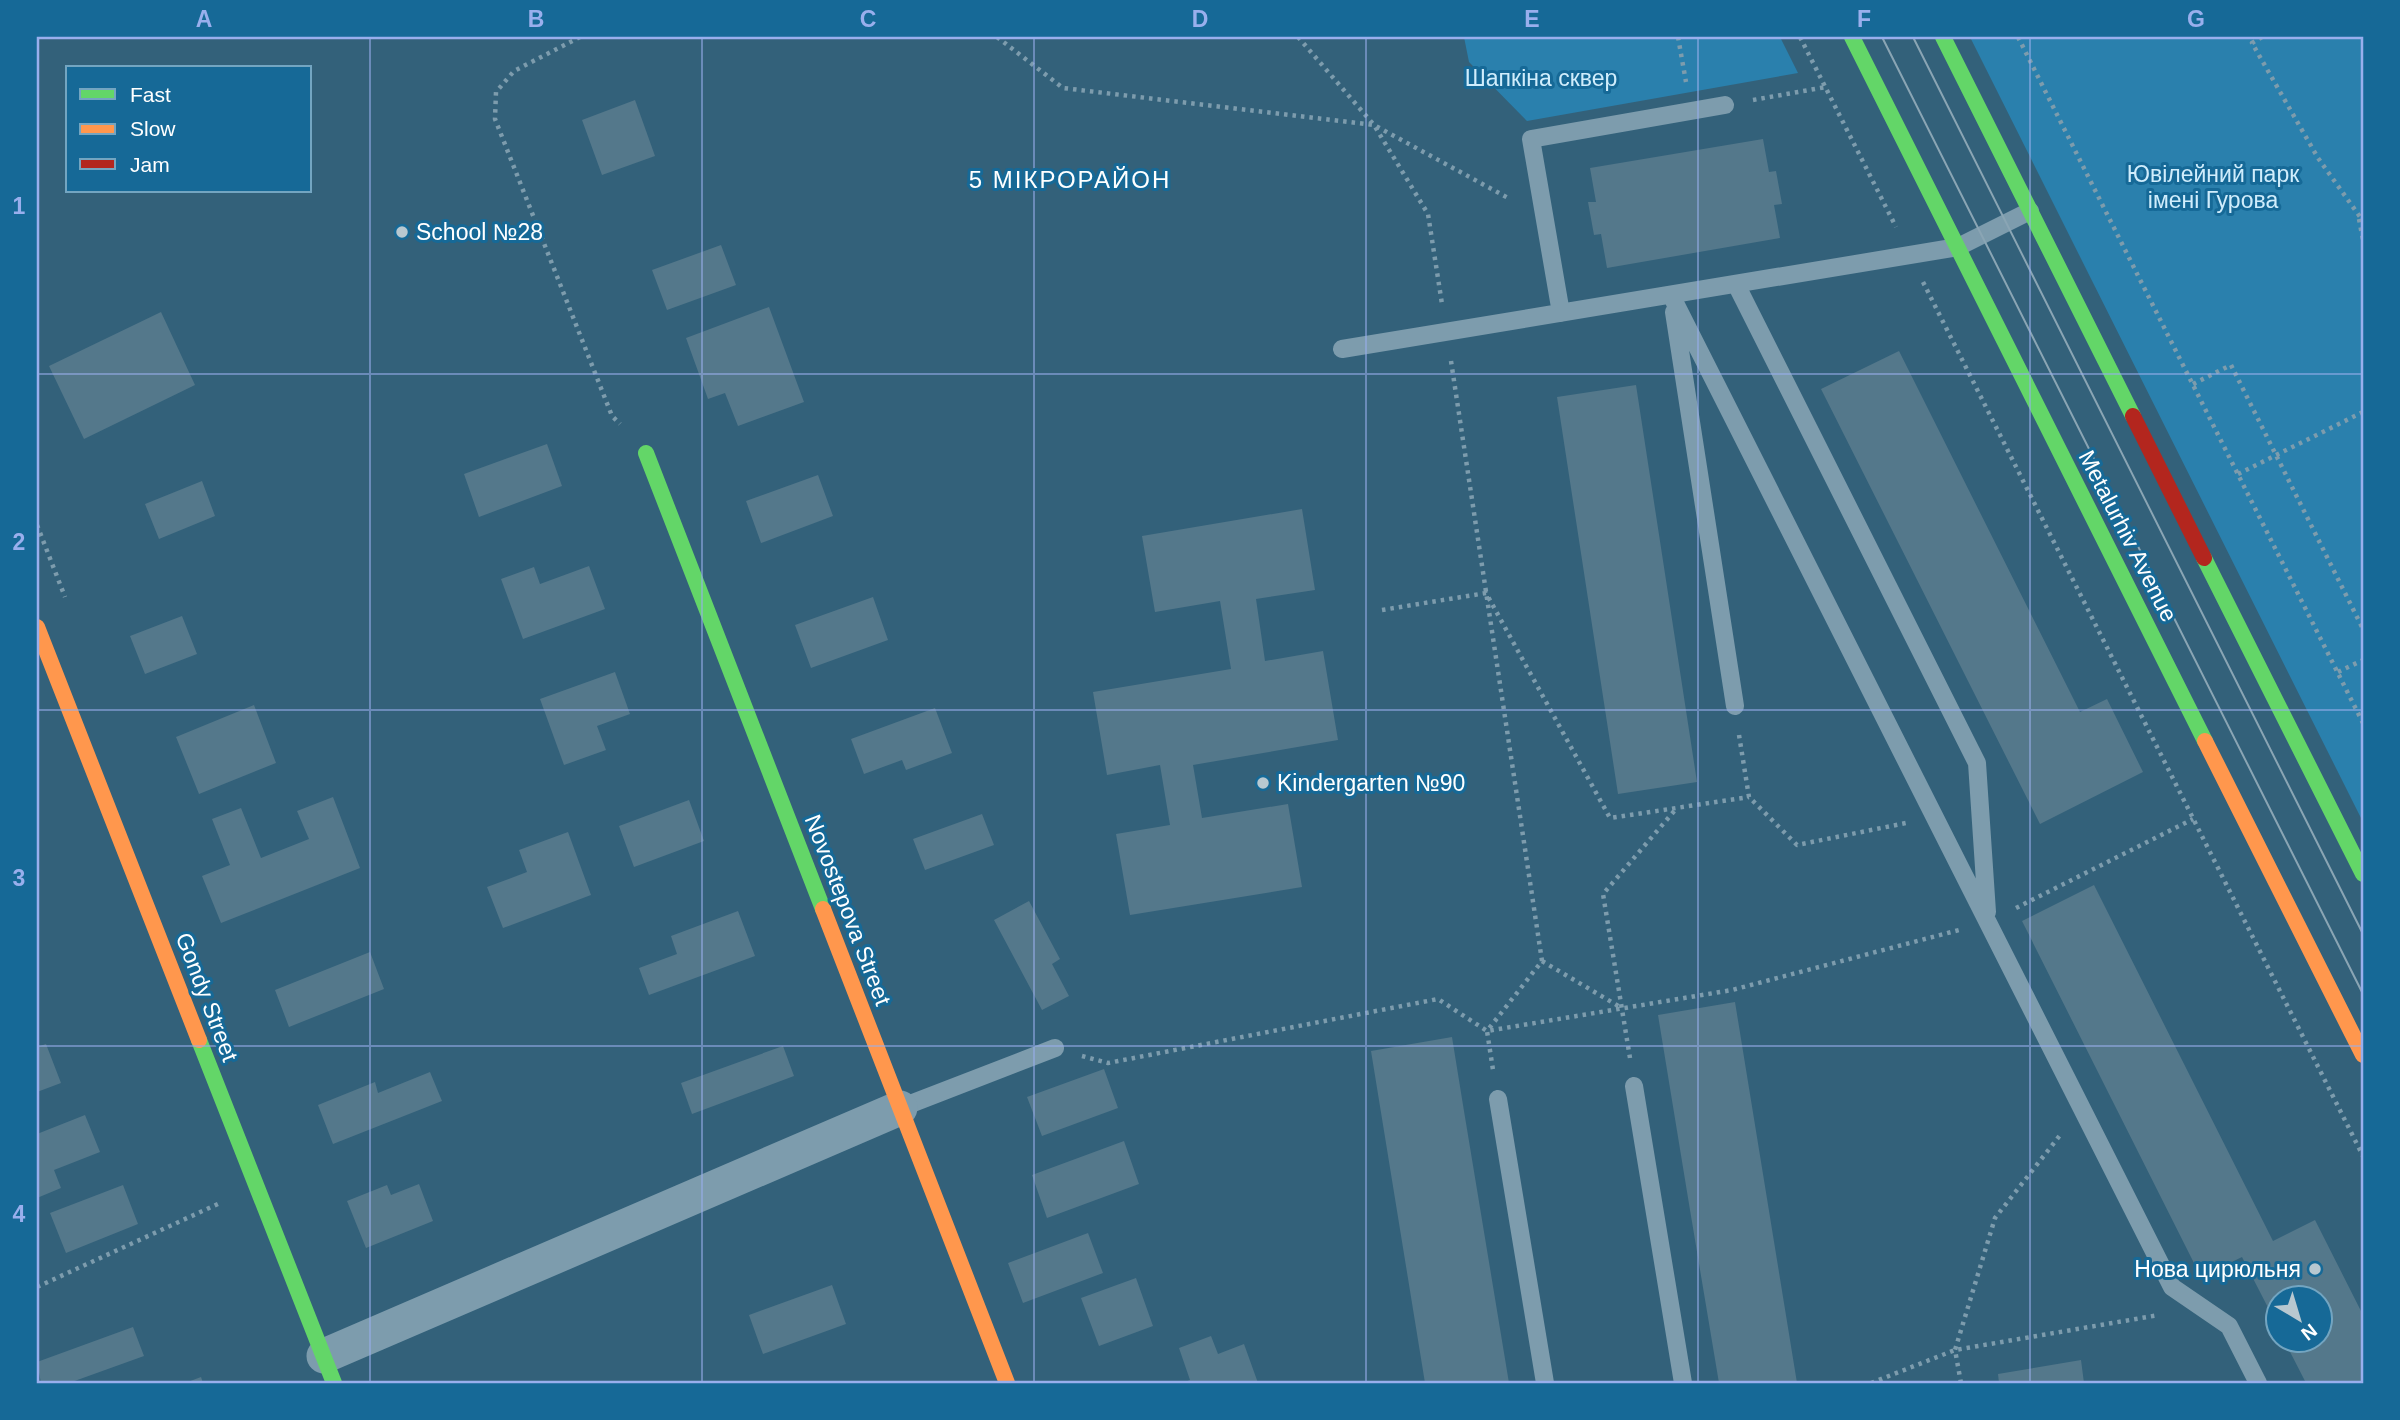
<svg xmlns="http://www.w3.org/2000/svg" width="2400" height="1420" font-family="Helvetica,sans-serif">
<style>
.green{fill:#2a80ad}
.building{fill:#54788b}
.lines{fill:none;stroke-linecap:round;stroke-linejoin:round}
.path{stroke:#7d9cad;stroke-width:4.5;stroke-dasharray:3.5 5;stroke-linecap:butt}
.lane{stroke:#7d9cad;stroke-width:18}
.street{stroke:#7d9cad;stroke-width:35}
.fast{stroke:#63d668;stroke-width:16}
.slow{stroke:#ff974d;stroke-width:16}
.jam{stroke:#b3261e;stroke-width:16}
.tram{stroke:#8aa5b4;stroke-width:2}
.grid{fill:none;stroke:#99afed;stroke-width:2;stroke-opacity:0.55}
.poi-dot{fill:#b8c8d0;stroke:#166997;stroke-width:2.5}
.labels{text-anchor:middle;dominant-baseline:central;stroke-width:6;stroke-linejoin:round;paint-order:stroke}
.park-label{font-size:23px;fill:#d0edfc;stroke:#166997}
.poi-label{font-size:23px;fill:#fff;stroke:#166997;text-anchor:start}
.street-label{font-size:23px;fill:#fff;stroke:#166997}
.neighbourhood-label{font-size:24px;letter-spacing:2px;fill:#fff;stroke:#166997}
.neatline{fill:none;stroke:#99afed;stroke-width:2.5}
.grid-label{font-size:23px;text-anchor:middle;font-weight:bold;fill:#99afed}
</style>
<rect width="100%" height="100%" fill="#33617a"/>
<!-- green -->
<path class="green" d="M1464,37H1780L1798,73L1527,121L1469,62Z
M1970,37H2363V822Z"/>
<!-- building -->
<path class="building" d="M635,100L655,156L602,175L582,120Z
M1763,139L1769,172L1776,171L1782,204L1774,205L1780,238L1607,268L1601,234L1594,235L1588,202H1596L1590,168Z
M721,245L736,285L667,310L652,270Z
M769,307L804,402L738,426L725,393L708,399L686,338Z
M161,312L195,385L84,439L49,366Z
M1899,351L2080,712L2107,699L2143,772L2040,824L1821,389Z
M1636,385L1697,782L1618,794L1557,397Z
M547,444L562,486L479,517L464,474Z
M818,475L833,516L761,543L746,501Z
M202,481L215,516L159,539L145,504Z
M1302,509L1315,590L1256,599L1265,661L1323,651L1338,740L1193,765L1202,818L1288,804L1302,887L1130,915L1116,834L1170,825L1160,765L1107,775L1093,692L1231,669L1220,601L1155,612L1142,536Z
M589,566L605,609L523,639L501,579L534,567L540,584Z
M873,597L888,640L811,668L795,625Z
M182,616L197,654L145,674L130,636Z
M615,672L630,714L597,726L606,750L564,765L540,699Z
M254,705L276,763L199,794L176,737Z
M935,708L952,753L906,770L902,760L864,774L851,739Z
M333,797L360,868L221,923L202,876L230,865L212,819L241,808L261,858L309,839L297,811Z
M689,800L704,841L634,867L619,826Z
M982,814L994,845L925,870L913,839Z
M568,832L591,895L503,928L487,887L527,872L519,850Z
M2094,885L2273,1241L2315,1220L2363,1315V1383H2306L2284,1340H2320V1298H2278V1327L2242,1257L2201,1277L2022,921Z
M1029,901L1060,959L1052,964L1069,996L1042,1010L994,920Z
M738,911L755,956L649,995L639,968L677,954L671,936Z
M370,952L384,989L289,1027L275,990Z
M1735,1002L1797,1383H1719L1690,1210L1658,1015Z
M1452,1037L1463,1105L1509,1383H1425L1371,1051Z
M46,1044L61,1083L37,1092V1047Z
M783,1046L794,1076L692,1114L681,1083Z
M1104,1069L1118,1108L1042,1136L1027,1097Z
M430,1072L442,1101L333,1144L318,1105L375,1082L378,1093Z
M85,1115L100,1152L54,1170L61,1188L37,1198V1134Z
M1124,1141L1139,1184L1047,1218L1032,1175Z
M419,1184L433,1221L366,1248L347,1201L387,1185L391,1195Z
M123,1185L138,1224L66,1253L50,1213Z
M1088,1233L1103,1273L1023,1303L1008,1263Z
M1136,1278L1153,1326L1099,1346L1081,1298Z
M832,1285L846,1324L763,1354L749,1315Z
M133,1327L144,1356L69,1383H41L37,1362Z
M1211,1336L1218,1354L1244,1344L1258,1383H1182L1190,1380L1179,1348Z
M2081,1360L2084,1383H1999L1998,1374Z
M201,1377L203,1383H185Z"/>
<g class="lines">
<!-- path -->
<path class="path" d="M580,37L514,71L496,92L495,119L612,416L620,424
M997,37L1063,88L1374,125L1510,199
M1298,37L1374,125L1428,214L1442,304
M1678,37L1686,82
M1800,37L1896,227
M2018,37L2363,723
M2262,37L2252,43L2318,158L2363,221
M1753,100L1826,87
M2359,219L2363,240
M1923,282L2363,1156
M1451,361L1542,961L1487,1031L1493,1070
M2193,384L2231,365L2363,629
M2238,474L2363,412
M37,525L65,597
M1382,610L1486,593L1610,818L1749,797
M2338,672L2363,660
M1739,735L1749,797L1797,845L1906,823
M2016,908L2193,819
M1542,961L1620,1007
M1082,1056L1108,1063L1438,999L1487,1031L1732,990L1959,930
M1630,1058L1603,894L1676,809
M37,1287L220,1203
M1871,1383L1955,1350L2159,1315
M1961,1383L1955,1350L1995,1218L2061,1134"/>
<!-- lane -->
<path class="lane" d="M1736,284L1977,763L1987,912
M1671,295L2172,1287L2229,1326L2258,1383
M1674,312L1735,706
M1561,313L1531,139L1725,105
M1342,349L1958,247L2030,211
M1634,1086L1683,1383
M1498,1099L1545,1383
M900,1108L1055,1048"/>
<!-- street -->
<path class="street" d="M324,1356L900,1108"/>
<!-- fast -->
<path class="fast" d="M1852,37L2205,741
M1943,37L2133,416
M646,453L823,909
M2204,558L2363,874
M199,1040L334,1383"/>
<!-- slow -->
<path class="slow" d="M37,627L199,1040
M2205,741L2363,1055
M823,909L1007,1383"/>
<!-- jam -->
<path class="jam" d="M2133,416L2204,558"/>
<!-- tram -->
<path class="tram" d="M1882,37L2363,994
M1913,37L2363,934"/>
</g>
<!-- grid -->
<path class="grid" d="M370,37V1383M702,37V1383M1034,37V1383M1366,37V1383M1698,37V1383M2030,37V1383M37,374H2363M37,710H2363M37,1046H2363"/>
<!-- markers -->
<g class="poi-dot">
<circle cx="402" cy="232" r="7"/>
<circle cx="1263" cy="783" r="7"/>
<circle cx="2315" cy="1269" r="7"/>
</g>
<g class="labels">
<!-- park labels -->
<g class="park-label">
<text x="1541" y="78">Шапкіна сквер</text>
<text x="2213" y="174">Ювілейний парк<tspan x="2213" dy="26">імені Гурова</tspan></text>
</g>
<!-- poi labels -->
<g class="poi-label">
<text x="416" y="232">School №28</text>
<text x="1277" y="783">Kindergarten №90</text>
<text x="2301" y="1269" text-anchor="end">Нова цирюльня</text>
</g>
<!-- street labels -->
<g class="street-label">
<text transform="translate(2128 536) rotate(63)">Metalurhiv Avenue</text>
<text transform="translate(848 910) rotate(69)">Novostepova Street</text>
<text transform="translate(207 997) rotate(69)">Gondy Street</text>
</g>
<!-- neighbourhood labels -->
<g class="neighbourhood-label">
<text x="1070" y="179">5 МІКРОРАЙОН</text>
</g>
</g>
<!-- border -->
<rect width="2400" height="1420" fill="none" stroke="#166997" stroke-width="77"/>
<!-- legend -->
<rect x="66" y="66" width="245" height="126" fill="#166997" stroke="#73a5c1" stroke-width="2"/>
<rect x="80" y="89" width="35" height="10" fill="#63d668" stroke="#73a5c1" stroke-width="2"/>
<text x="130" y="102" font-size="21" fill="#ffffff">Fast</text>
<rect x="80" y="124" width="35" height="10" fill="#ff974d" stroke="#73a5c1" stroke-width="2"/>
<text x="130" y="136" font-size="21" fill="#ffffff">Slow</text>
<rect x="80" y="159" width="35" height="10" fill="#b3261e" stroke="#73a5c1" stroke-width="2"/>
<text x="130" y="172" font-size="21" fill="#ffffff">Jam</text>
<!-- north arrow -->
<g transform="translate(2299 1319) rotate(142)"><circle r="33" fill="#166997" stroke="#73a5c1" stroke-width="2"/>
<path d="M0-5L12 26L0 18L-12 26Z" fill="#b8c8d0"/>
<text y="-10" font-size="19" font-weight="bold" text-anchor="middle" fill="#ffffff">N</text>
</g>
<rect x="38" y="38" width="2324" height="1344" class="neatline"/>
<g class="grid-label">
<text x="204" y="27">A</text>
<text x="536" y="27">B</text>
<text x="868" y="27">C</text>
<text x="1200" y="27">D</text>
<text x="1532" y="27">E</text>
<text x="1864" y="27">F</text>
<text x="2196" y="27">G</text>
<text x="19" y="214">1</text>
<text x="19" y="550">2</text>
<text x="19" y="886">3</text>
<text x="19" y="1222">4</text>
</g>
</svg>
